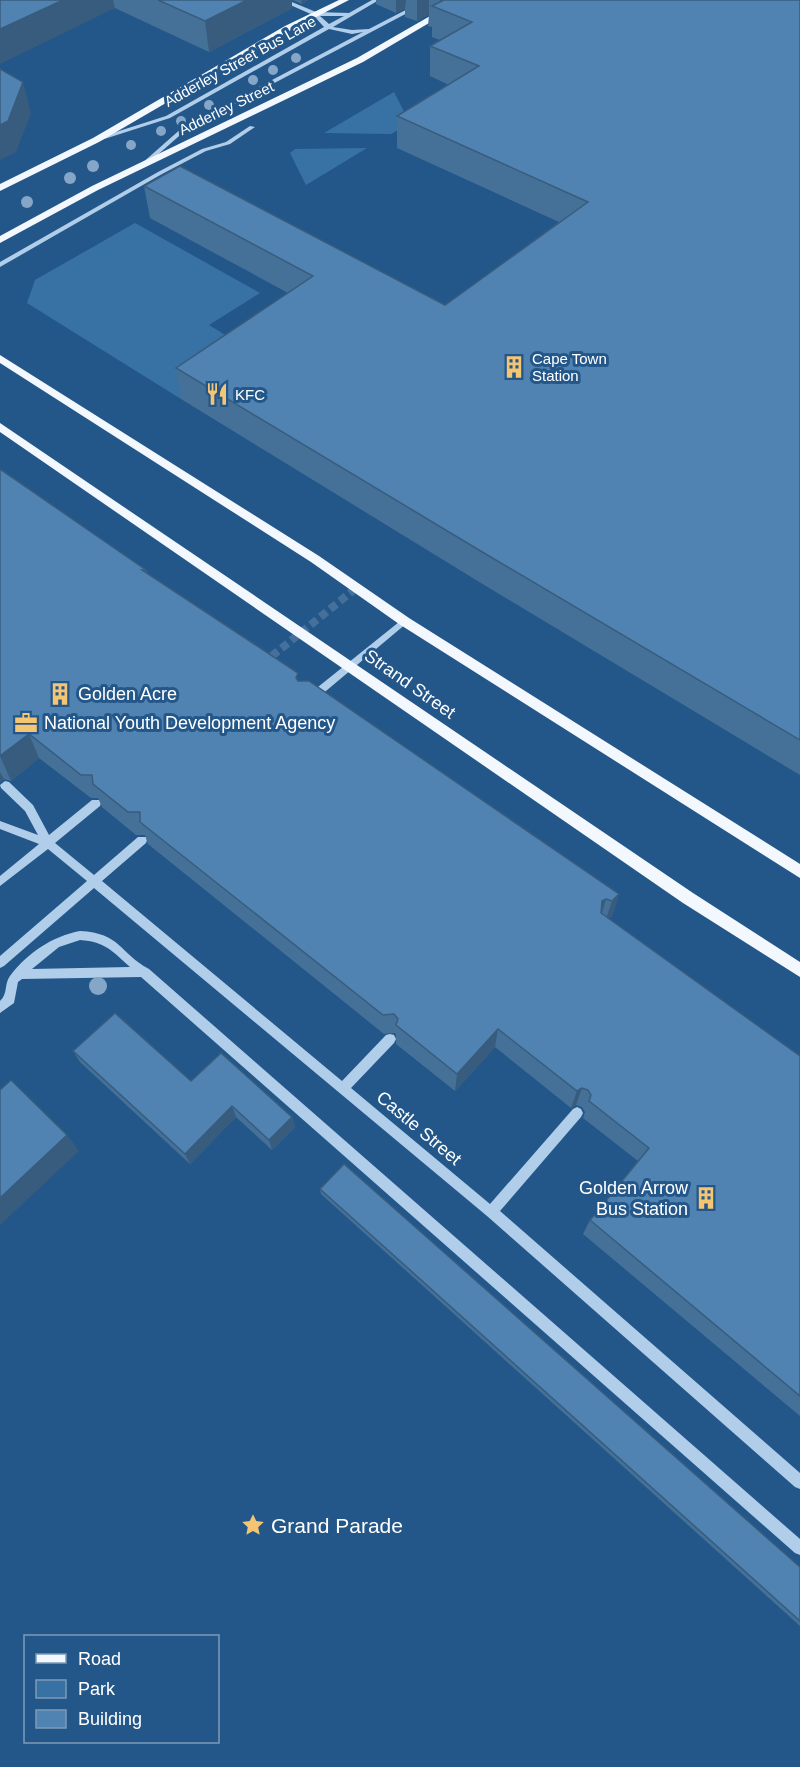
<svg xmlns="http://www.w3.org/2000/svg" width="800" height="1767" font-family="Helvetica,sans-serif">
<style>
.green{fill:#3872a5}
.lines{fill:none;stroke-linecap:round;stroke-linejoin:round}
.minor-tunnel{stroke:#45709b;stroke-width:8;stroke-dasharray:8 4.5;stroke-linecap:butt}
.minor{fill:#b0ceea;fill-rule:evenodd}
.major{fill:#f3f8fe;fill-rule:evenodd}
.tree{fill:#85a6c6}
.wall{fill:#457199}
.shaded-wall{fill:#385c7d}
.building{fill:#5083b2;stroke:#385c7d;stroke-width:1.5}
.labels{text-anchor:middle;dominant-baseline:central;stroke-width:6;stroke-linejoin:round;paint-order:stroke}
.far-street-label{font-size:15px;fill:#fff;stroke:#245789}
.far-poi-label{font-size:15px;fill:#fff;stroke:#245789;text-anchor:start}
.street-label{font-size:18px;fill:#fff;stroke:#245789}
.poi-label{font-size:18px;fill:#fff;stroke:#245789;text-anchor:start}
.near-poi-label{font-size:21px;fill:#fff;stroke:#245789;text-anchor:start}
</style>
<rect width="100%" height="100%" fill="#245789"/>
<!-- green -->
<path class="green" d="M394,92L410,123L391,134L324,133Z
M367,148L306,185L290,153L295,149Z
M135,223L260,293L209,325L240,344L181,399L27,303L35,280Z"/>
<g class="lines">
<!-- minor-tunnel -->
<path class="minor-tunnel" d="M262,664L355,589"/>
<!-- minor -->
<path class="minor" d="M279,0H287L316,12L349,13L372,0H379L333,27L352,30L369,29L425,0H432L187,129L145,166L140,165L183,127L363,32L352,34L329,29L170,118L98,141H94V139L166,116L324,27L313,15ZM320,16H344L329,24Z
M250,126L255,127L230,144L206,151L162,174L0,267V262L158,172L202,149L226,142Z
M404,618L409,621L407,623L314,701H308L306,698L308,695Z
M5,781L9,782L33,805L49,835L92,800H100L101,803L100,806L55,843L94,875L138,837H146L147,840L146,843L102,881L342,1081L386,1035L390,1034L394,1035L396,1039L394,1043L351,1088L490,1204L573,1109L577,1107L581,1109L583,1113L581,1117L500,1211L800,1473V1489L795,1487L487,1216L94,888L4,966L0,968V956L87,881L48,849L0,886V876L39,844L0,829V821L38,835L25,811L1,788L0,785Z
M80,931C121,933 119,953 149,969L800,1539V1555L795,1553L141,977L22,979L18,982L14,1003L0,1013V1001C8,994 4,984 10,976C27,953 53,936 80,931ZM80,940C106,942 112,951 130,967L32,969L59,947Z"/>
<!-- major -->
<path class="major" d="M339,0H349L291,30L99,142L0,191V184L93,138L285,26Z
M458,0H468L363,62L98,190L0,243V236L92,186L357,58Z
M0,355L319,556L409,618L800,864V878L399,624L311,562L0,363Z
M0,423L693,893L800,962V977L683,903L0,432Z"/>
</g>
<!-- trees -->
<g class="tree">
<circle cx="296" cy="58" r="5"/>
<circle cx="273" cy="70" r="5"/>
<circle cx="253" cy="80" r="5"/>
<circle cx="209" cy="105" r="5"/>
<circle cx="181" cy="121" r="5"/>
<circle cx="161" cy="131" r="5"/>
<circle cx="131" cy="145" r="5"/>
<circle cx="93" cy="166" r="6"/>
<circle cx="70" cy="178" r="6"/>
<circle cx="27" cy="202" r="6"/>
<circle cx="98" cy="986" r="9"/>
</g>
<!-- wall -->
<path class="wall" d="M0,0H292V8L209,52L115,8Z
M293,0H308L302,4Z
M376,0H800V775L481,583L181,399L176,368L288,293L150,218L144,186L445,305L559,222L397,148V116L449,85L430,76V46L440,40L432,37V27L428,26L429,14L417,21L405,17V8L396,13L376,4Z
M0,469L146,570L147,574L299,681L619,894L612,916L609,919L800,1056V1416L583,1234L590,1220L638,1161L583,1118L585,1112L582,1107L576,1105L571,1108L495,1047L455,1091L396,1044V1035L395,1033L384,1034L148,844L145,835H136L102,807L98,798H91L39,758L11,781L4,779L0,782Z
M73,1051L191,1081L292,1117L295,1127L272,1150L236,1117L190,1164L80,1062Z
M320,1189L800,1567V1626L321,1194Z"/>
<!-- shaded-wall -->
<path class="shaded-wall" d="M63,0H113L115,8L0,64V29Z
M247,0H292V8L209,52L205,21Z
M301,0H308L302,4Z
M396,0H406L405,8L396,13Z
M417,0H429V14L417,21Z
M23,82L31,113L16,152L0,160V125Z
M29,734L39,758L11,781L0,756Z
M0,772L4,779L0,782Z
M619,894L612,916L605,922L612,901Z
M606,899L600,920L602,901Z
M498,1029L495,1047L455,1091L457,1074Z
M582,1088L576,1105L571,1108L577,1091Z
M232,1106L236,1117L190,1164L185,1154Z
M292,1117L295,1127L272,1150L269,1140Z
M67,1135L79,1151L0,1225V1198Z"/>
<!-- building -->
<path class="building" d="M0,0H63L0,29Z
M158,0H247L205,21Z
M440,0H800V740L484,553L176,368L313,276L144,186L180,166L445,305L588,202L397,116L479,66L430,46L472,22L432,6L442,1Z
M0,69L23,82L8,121L0,125Z
M0,469L146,570H142L298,673L296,678L298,681H309L619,894L612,901L606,899L602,901L601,913L800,1056V1396L590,1220L649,1148L589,1101L591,1095L588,1090L582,1088L577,1091L498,1029L457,1074L396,1025L398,1019L394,1014L383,1015L140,822V812H128L93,784L92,775H81L29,734L0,756Z
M115,1013L191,1081L221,1053L292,1117L269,1140L232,1106L185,1154L73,1051Z
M11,1080L67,1135L0,1198V1090Z
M344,1164L800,1567V1621L320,1189Z"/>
<!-- icons -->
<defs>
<g id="building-bare" transform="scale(1.8)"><path d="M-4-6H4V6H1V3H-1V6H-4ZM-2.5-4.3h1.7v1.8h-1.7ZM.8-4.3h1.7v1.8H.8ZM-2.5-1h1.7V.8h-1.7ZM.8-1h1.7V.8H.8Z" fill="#f4c573" stroke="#245789" stroke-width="2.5" paint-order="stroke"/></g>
<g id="restaurant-bare" transform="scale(1.8)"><path d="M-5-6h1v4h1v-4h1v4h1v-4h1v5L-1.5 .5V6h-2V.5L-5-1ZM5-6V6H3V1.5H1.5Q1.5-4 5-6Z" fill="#f4c573" stroke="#245789" stroke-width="2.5" paint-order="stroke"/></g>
<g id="office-bare" transform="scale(1.8)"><path d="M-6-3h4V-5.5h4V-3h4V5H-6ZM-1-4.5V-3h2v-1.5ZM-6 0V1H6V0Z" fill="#f4c573" stroke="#245789" stroke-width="2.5" paint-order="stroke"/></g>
<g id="sight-bare" transform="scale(1.8)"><path d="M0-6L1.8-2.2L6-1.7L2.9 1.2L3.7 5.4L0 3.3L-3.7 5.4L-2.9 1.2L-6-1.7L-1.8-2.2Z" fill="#f4c573" stroke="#245789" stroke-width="2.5" paint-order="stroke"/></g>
</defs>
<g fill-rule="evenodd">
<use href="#building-bare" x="514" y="367"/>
<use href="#restaurant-bare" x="217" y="394"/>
<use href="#building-bare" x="60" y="694"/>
<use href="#office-bare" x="26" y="723"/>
<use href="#building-bare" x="706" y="1198"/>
<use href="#sight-bare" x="253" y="1525"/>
</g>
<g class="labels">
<!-- far-street labels -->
<g class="far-street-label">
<text transform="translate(240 61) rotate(-29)">Adderley Street Bus Lane</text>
<text transform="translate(226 108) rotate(-26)">Adderley Street</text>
</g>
<!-- far-poi labels -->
<g class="far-poi-label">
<text x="532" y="358">Cape Town<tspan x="532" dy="17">Station</tspan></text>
<text x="235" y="394">KFC</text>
</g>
<!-- street labels -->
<g class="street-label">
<text transform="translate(410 684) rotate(35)">Strand Street</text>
<text transform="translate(419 1128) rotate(40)">Castle Street</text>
</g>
<!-- poi labels -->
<g class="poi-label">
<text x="78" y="694">Golden Acre</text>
<text x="44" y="723">National Youth Development Agency</text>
<text x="688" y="1188" text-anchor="end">Golden Arrow<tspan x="688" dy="21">Bus Station</tspan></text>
</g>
<!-- near-poi labels -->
<g class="near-poi-label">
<text x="271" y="1525">Grand Parade</text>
</g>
</g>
<!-- legend -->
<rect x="24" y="1635" width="195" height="108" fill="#245789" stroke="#7c9ab8" stroke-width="1.5"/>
<rect x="36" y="1654" width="30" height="9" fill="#f3f8fe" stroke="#7c9ab8" stroke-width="1.5"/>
<text x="78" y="1665" font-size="18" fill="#ffffff">Road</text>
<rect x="36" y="1680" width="30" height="18" fill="#3872a5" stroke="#7c9ab8" stroke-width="1.5"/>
<text x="78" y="1695" font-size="18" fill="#ffffff">Park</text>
<rect x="36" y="1710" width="30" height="18" fill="#5083b2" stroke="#7c9ab8" stroke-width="1.5"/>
<text x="78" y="1725" font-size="18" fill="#ffffff">Building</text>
</svg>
